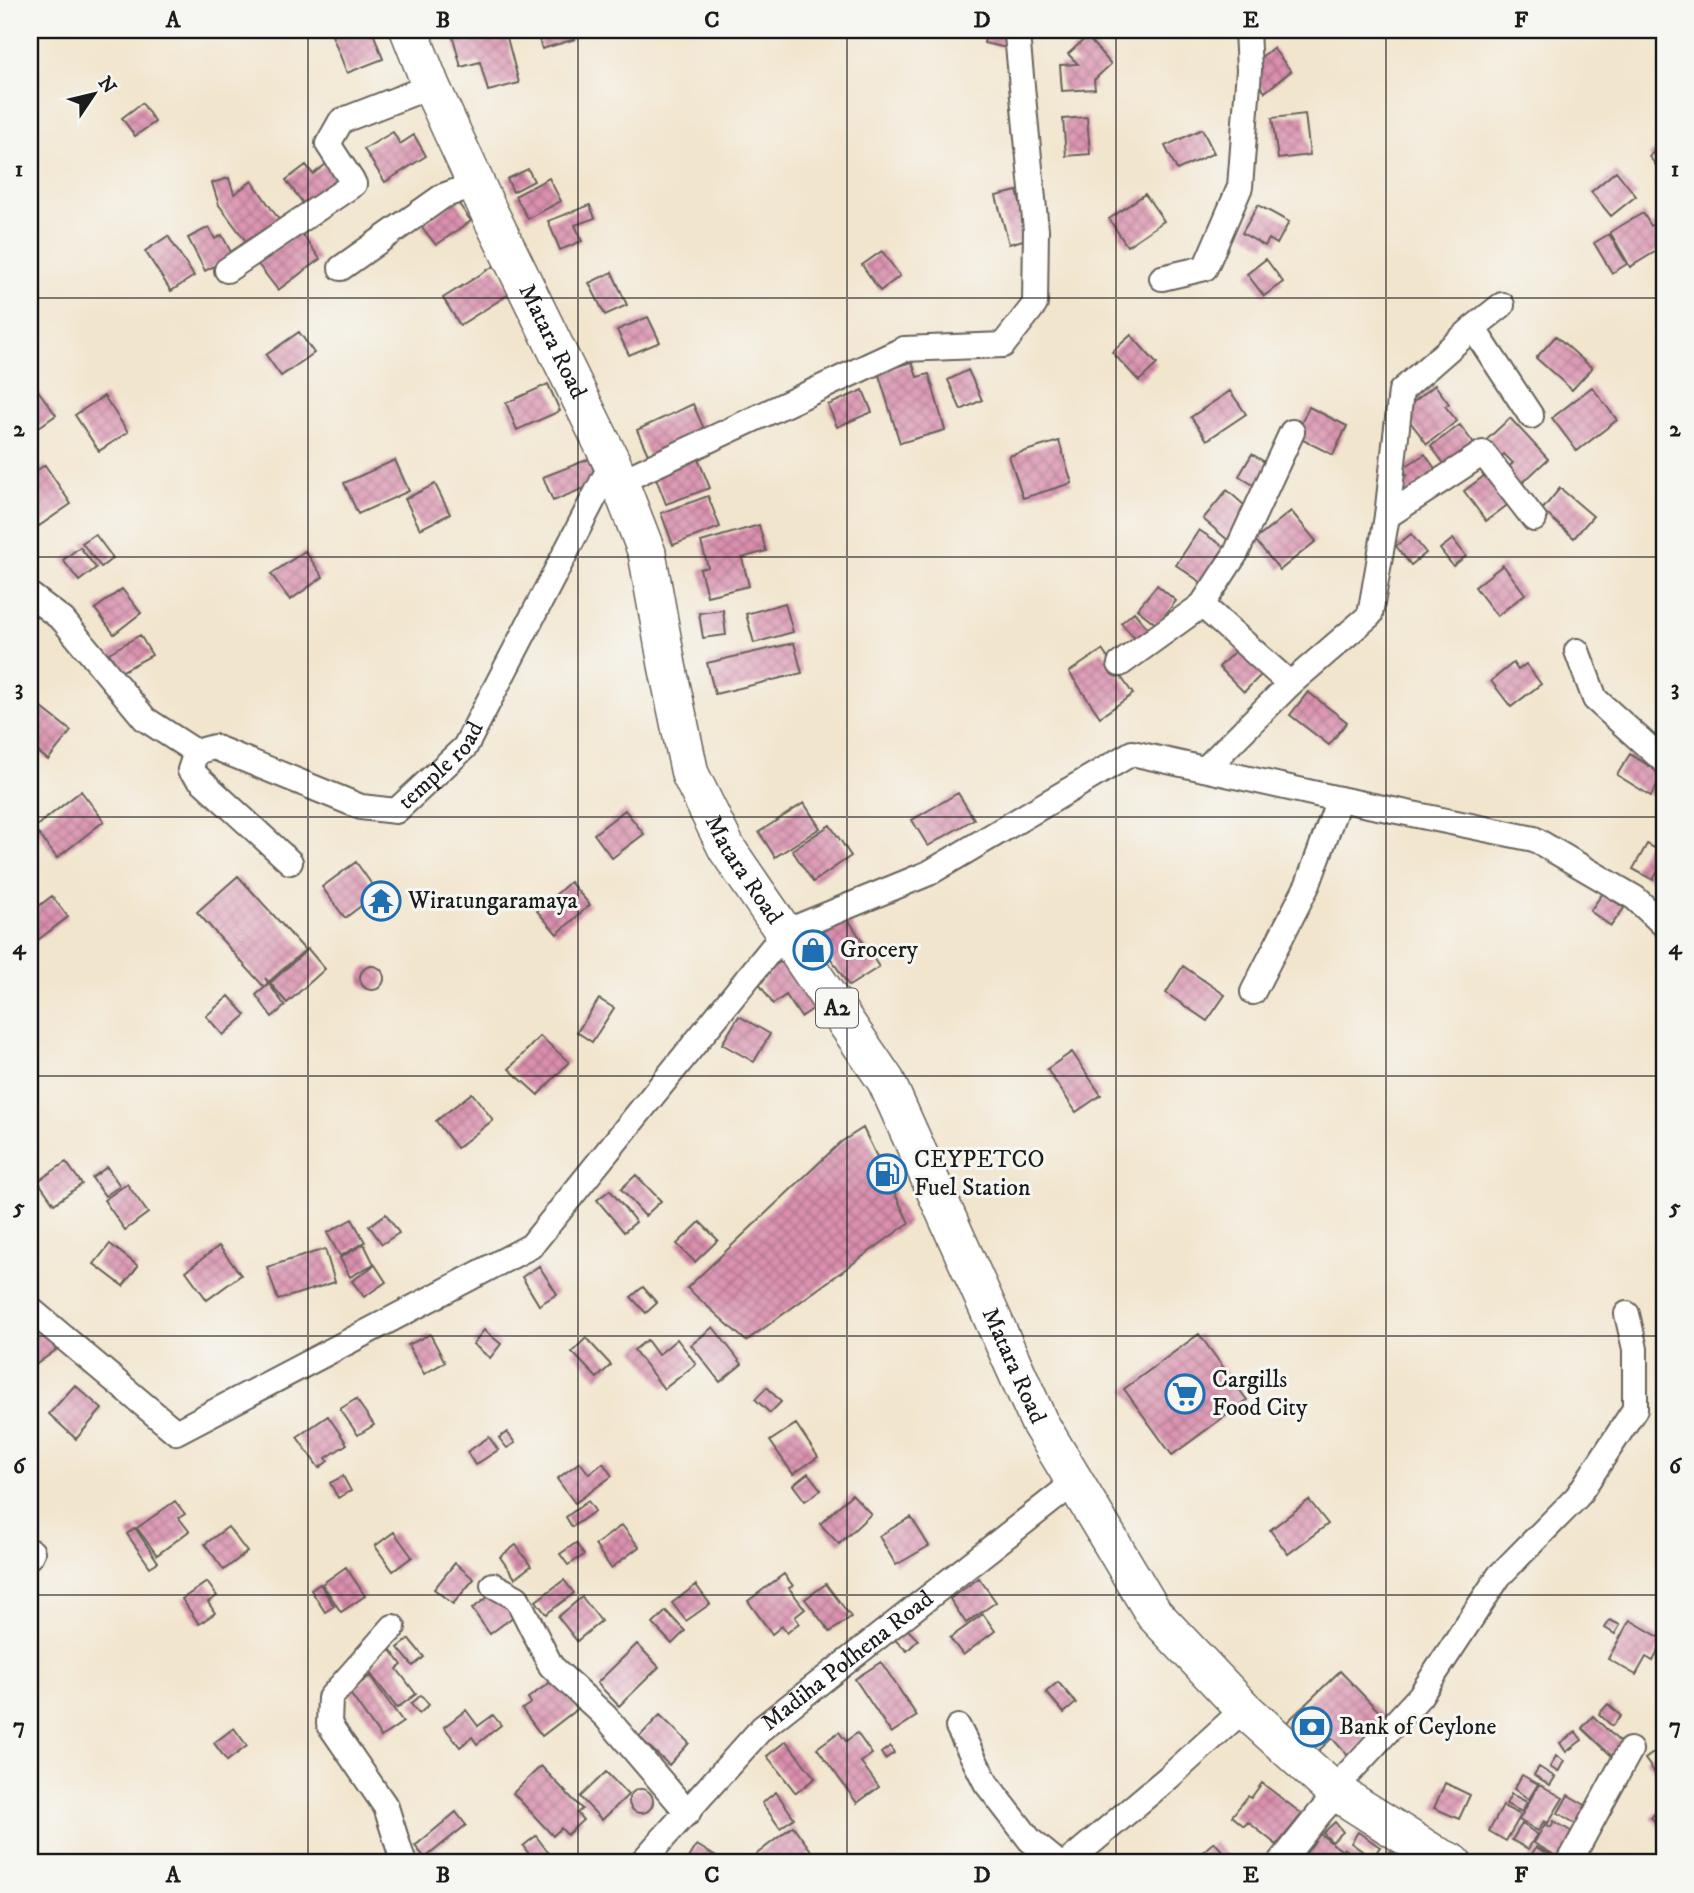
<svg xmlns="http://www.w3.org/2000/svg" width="1694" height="1893" font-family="'IM FELL DW Pica',serif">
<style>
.building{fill:url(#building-cross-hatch)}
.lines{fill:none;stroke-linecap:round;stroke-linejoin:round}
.minor-casing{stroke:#67625a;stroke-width:28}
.highway-casing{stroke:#67625a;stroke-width:40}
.minor{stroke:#fff;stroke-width:24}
.highway{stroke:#fff;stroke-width:37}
.grid{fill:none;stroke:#1c1c1c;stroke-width:2;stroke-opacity:0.55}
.labels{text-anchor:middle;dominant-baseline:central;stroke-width:6;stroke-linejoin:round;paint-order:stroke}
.shield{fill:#f6f6f2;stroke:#5d5d5c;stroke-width:2}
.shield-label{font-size:23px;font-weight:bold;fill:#1c1c1c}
.street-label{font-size:24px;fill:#1c1c1c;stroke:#f6f6f2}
.poi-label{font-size:24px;fill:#1c1c1c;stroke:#f6f6f2;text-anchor:start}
.neatline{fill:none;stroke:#1c1c1c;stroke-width:2.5}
.grid-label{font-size:23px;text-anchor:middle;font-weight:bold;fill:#1c1c1c}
</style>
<defs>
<pattern id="building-cross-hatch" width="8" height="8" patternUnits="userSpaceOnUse" patternTransform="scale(1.75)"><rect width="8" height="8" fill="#da90ae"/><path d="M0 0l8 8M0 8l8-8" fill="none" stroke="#b0758d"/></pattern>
</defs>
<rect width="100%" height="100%" fill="#f6f6f2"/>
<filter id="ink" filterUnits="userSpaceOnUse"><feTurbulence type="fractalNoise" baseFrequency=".0143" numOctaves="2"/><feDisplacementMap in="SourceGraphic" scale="14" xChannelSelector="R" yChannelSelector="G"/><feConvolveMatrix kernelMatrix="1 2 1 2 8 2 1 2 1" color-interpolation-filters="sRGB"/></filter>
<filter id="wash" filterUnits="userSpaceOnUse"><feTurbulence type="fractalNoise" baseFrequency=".00686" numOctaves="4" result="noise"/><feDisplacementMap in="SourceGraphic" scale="28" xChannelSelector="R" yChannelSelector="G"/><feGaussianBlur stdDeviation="1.57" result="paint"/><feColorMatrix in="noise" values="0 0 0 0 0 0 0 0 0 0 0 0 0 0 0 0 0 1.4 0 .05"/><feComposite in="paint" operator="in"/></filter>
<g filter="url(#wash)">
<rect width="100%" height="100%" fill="#f2e5cd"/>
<g id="blocks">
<!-- building -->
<path class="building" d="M330,30H372L383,59L347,73Z
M451,30H505L519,83L488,91L480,62L461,67Z
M536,30H571L575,39L542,49Z
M987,30H1011L1007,48L984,43Z
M1253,30H1285V31L1254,36Z
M1087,37L1111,64L1094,80L1095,89L1062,91L1060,65L1078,64L1068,54Z
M1273,48L1291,71L1265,92L1251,74L1256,61Z
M142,103L155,122L135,136L122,118Z
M1305,114L1310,155L1278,159L1272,118Z
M1087,117L1090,154L1066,156L1063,119Z
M1202,129L1214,153L1177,170L1165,146Z
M393,132L400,144L414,135L426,156L385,182L364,149Z
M1664,144V176L1649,156Z
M329,162L344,182L308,210L286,180L306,165L313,174Z
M528,169L534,181L513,192L507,179Z
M1616,171L1636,196L1611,216L1591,192Z
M229,178L234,194L252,181L280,221L248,244L219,205L212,183Z
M549,178L561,201L528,219L515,196Z
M1017,191L1030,238L1009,244L996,196Z
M1145,194L1164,221L1127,246L1109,219Z
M456,200L471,221L436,245L421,226Z
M590,205L595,218L575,225L582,241L560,250L548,221Z
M1258,205L1289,222L1277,244L1269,239L1265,246L1242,233Z
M1643,213L1651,226L1661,220L1664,226V238L1659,241L1663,247L1630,267L1610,232Z
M209,227L215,239L222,235L233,256L205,271L188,238Z
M300,231L320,259L278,290L257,263Z
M1609,234L1627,264L1612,273L1594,243Z
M168,236L194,276L171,291L145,251Z
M882,251L900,276L880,291L862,265Z
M1266,259L1283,282L1264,296L1247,274Z
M494,266L511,293L460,325L443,298Z
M612,272L627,305L605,315L589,283Z
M648,317L660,342L629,355L617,330Z
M299,332L314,353L281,376L266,355Z
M1131,335L1157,364L1139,381L1112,352Z
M1556,336L1592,368L1572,390L1536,358Z
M912,362L917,377L929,374L945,430L900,443L878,372Z
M968,370L982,400L961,410L948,380Z
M548,384L560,411L517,430L506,403Z
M34,385L56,415L32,432L30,429V388Z
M1435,385L1449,404L1445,406L1457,421L1427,444L1402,411Z
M1592,387L1617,420L1577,451L1552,418Z
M863,390L872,412L837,427L828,405Z
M1230,391L1246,414L1207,440L1191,417Z
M104,396L128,432L99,451L75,415Z
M693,404L705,431L649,457L637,430Z
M1309,407L1347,426L1333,455L1295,436Z
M1510,418L1548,459L1519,486L1505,470L1513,463L1504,454L1497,461L1481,445Z
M1460,425L1474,444L1445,465L1431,446Z
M1059,441L1072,483L1023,498L1009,456Z
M1252,454L1271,466L1258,488L1239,476Z
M1425,454L1436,470L1406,496L1397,482L1407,475L1403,468Z
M697,456L710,488L666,504L654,473Z
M589,459L599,482L553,501L543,477Z
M395,460L409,491L358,514L344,483Z
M45,465L71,504L39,526L30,513V475Z
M1488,473L1510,503L1486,521L1464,491Z
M435,484L450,514L420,529L405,499Z
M1560,488L1593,516L1574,538L1542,510Z
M1227,490L1252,512L1229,541L1203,519Z
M708,496L720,527L673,545L661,513Z
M1291,511L1316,541L1280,570L1255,540Z
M759,525L766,551L742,558L749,586L707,596L700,569L708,567L701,542Z
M1199,530L1226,548L1202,583L1176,565Z
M95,534L113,558L101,567L82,543Z
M1411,534L1426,553L1411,565L1396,546Z
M1453,539L1466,556L1453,566L1440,549Z
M80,547L96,568L79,581L63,560Z
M305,551L323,577L290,600L271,574Z
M1503,565L1525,594L1497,616L1475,587Z
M1157,585L1176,601L1157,625L1137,609Z
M122,589L141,613L114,634L95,609Z
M785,603L793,632L754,643L746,614Z
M723,610L726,635L703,638L699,613Z
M1134,612L1150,631L1138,642L1121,623Z
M140,635L152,655L121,672L109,653Z
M794,643L802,673L715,694L707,663Z
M1238,648L1263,673L1244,692L1219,667Z
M1102,650L1133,694L1100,717L1069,672Z
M1513,663L1518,670L1526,664L1541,684L1511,707L1491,681Z
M1308,692L1347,722L1329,745L1290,715Z
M37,704L71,731L48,760L30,745V714Z
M1630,754L1663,775L1651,796L1617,775Z
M81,791L104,821L57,858L34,828Z
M958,793L974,819L928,846L912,820Z
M804,803L820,828L775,857L759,832Z
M625,810L644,834L612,858L594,834Z
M830,825L851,856L813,882L792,850Z
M1647,844L1664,853V860L1653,880L1633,869Z
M356,862L378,893L345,918L322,887Z
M238,876L305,950L269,982L265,978L268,983L264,987L197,912Z
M570,882L590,905L557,934L537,911Z
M1603,893L1624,908L1611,926L1590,911Z
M52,896L68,917L30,946V913Z
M846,916L879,967L849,986L816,936Z
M308,949L325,969L287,1003L270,983Z
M788,957L820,1004L801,1017L786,995L773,1004L760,985L774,966Z
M1183,966L1225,995L1207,1021L1166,993Z
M360 978a12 12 0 1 1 24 0a12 12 0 1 1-24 0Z
M269,984L285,1006L272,1017L256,995Z
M229,996L246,1015L223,1035L206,1016Z
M599,999L614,1008L592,1042L577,1032Z
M739,1016L770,1034L754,1062L722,1044Z
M540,1036L569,1062L538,1095L509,1069Z
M1072,1052L1101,1095L1076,1112L1047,1069Z
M472,1093L493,1120L457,1148L436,1121Z
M863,1128L909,1223L746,1341L687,1288L841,1142Z
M66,1162L82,1184L54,1204L38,1181Z
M107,1167L120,1186L105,1196L92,1178Z
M636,1175L661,1201L645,1216L621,1189Z
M127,1184L148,1213L125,1230L104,1200Z
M610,1190L636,1222L624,1232L597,1200Z
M386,1214L399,1233L382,1244L369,1226Z
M352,1219L365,1242L340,1256L327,1233Z
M700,1222L718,1240L695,1262L677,1244Z
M110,1244L138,1266L123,1286L94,1264Z
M364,1244L374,1264L350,1277L340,1258Z
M219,1246L241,1275L207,1300L186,1271Z
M325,1249L335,1282L278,1300L267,1267Z
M375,1265L386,1282L364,1297L352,1281Z
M539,1266L557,1294L539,1305L522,1277Z
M643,1287L657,1303L646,1313L631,1297Z
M30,1313L56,1350L34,1366L30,1360Z
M713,1327L742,1364L720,1382L691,1345Z
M484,1330L501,1344L490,1358L473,1344Z
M430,1334L445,1362L424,1374L408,1345Z
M1199,1334L1247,1400L1172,1455L1124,1389Z
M586,1338L611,1365L597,1378L572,1352Z
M677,1339L696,1364L664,1389L634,1350L647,1340L658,1355Z
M75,1385L102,1409L76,1439L49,1414Z
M767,1387L781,1402L770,1413L755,1399Z
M356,1399L374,1425L358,1435L340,1409Z
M328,1416L347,1444L326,1458L328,1461L319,1468L297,1437Z
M796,1424L818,1457L793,1474L770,1441Z
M507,1432L515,1443L507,1448L499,1438Z
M489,1437L498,1450L475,1465L467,1452Z
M580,1462L589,1474L603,1463L612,1476L575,1503L557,1479Z
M808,1473L821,1490L805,1501L793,1485Z
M343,1476L351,1491L338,1498L330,1483Z
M852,1494L871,1514L839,1544L820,1524Z
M1309,1500L1328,1524L1288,1554L1270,1530Z
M175,1501L185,1514L179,1518L189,1531L157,1555L137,1528Z
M588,1501L595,1511L572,1527L566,1517Z
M911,1517L929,1546L896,1565L879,1536Z
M622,1525L639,1547L611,1568L595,1545Z
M228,1527L247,1552L224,1570L205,1544Z
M135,1528L158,1562L150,1567L127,1534Z
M394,1532L412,1557L393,1571L375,1546Z
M576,1543L584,1555L568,1565L560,1554Z
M516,1545L531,1566L515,1578L500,1557Z
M455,1563L474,1579L453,1604L434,1589Z
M346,1567L365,1596L341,1612L322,1584Z
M784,1574L793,1586L789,1588L805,1609L795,1617L799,1623L787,1633L782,1626L772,1634L748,1601Z
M979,1578L996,1602L966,1623L950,1599Z
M564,1580L574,1593L546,1614L536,1601Z
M207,1582L217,1596L208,1602L215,1613L199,1624L182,1599Z
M320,1584L334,1606L325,1612L311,1590Z
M826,1584L851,1617L830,1632L805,1599Z
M696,1585L710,1604L686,1621L672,1603Z
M496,1591L514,1616L490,1634L472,1609Z
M582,1597L601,1621L577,1641L558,1617Z
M666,1611L685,1631L672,1644L653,1624Z
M983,1614L995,1631L963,1655L950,1638Z
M1610,1620L1620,1625L1615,1634L1605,1628Z
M1630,1620L1664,1640L1653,1661L1646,1657L1636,1675L1608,1659Z
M906,1628L918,1640L907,1651L894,1639Z
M409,1639L424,1657L413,1666L398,1648Z
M637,1644L659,1667L619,1706L597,1683Z
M391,1650L402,1665L397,1669L416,1694L397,1708L367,1669Z
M881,1662L917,1716L891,1733L855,1679Z
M1340,1671L1387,1720L1349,1757L1332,1738L1313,1756L1284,1725Z
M370,1676L403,1722L381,1737L349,1692Z
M555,1679L577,1709L542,1736L522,1709L531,1703L528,1698Z
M1058,1682L1076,1703L1064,1713L1046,1692Z
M421,1695L429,1705L419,1714L411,1704Z
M1608,1704L1621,1716L1612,1726L1599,1714Z
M466,1710L478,1726L493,1715L501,1725L477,1744L472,1737L460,1747L444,1727Z
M660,1715L689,1743L669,1765L639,1737Z
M1593,1716L1626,1748L1615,1759L1582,1728Z
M234,1728L247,1746L227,1761L214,1743Z
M839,1732L846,1741L857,1733L872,1754L861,1762L879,1787L857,1803L817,1748Z
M1576,1732L1582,1740L1566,1752L1560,1743Z
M786,1741L815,1778L796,1793L767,1756Z
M1664,1745V1785L1645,1759Z
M890,1746L894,1753L885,1759L881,1753Z
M1556,1756L1564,1761L1558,1772L1550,1767Z
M541,1766L582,1809L577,1813L583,1820L567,1835L561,1828L553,1836L513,1793Z
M1539,1767L1555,1777L1550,1785L1534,1775Z
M606,1772L628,1795L602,1820L580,1797Z
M1522,1775L1538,1784L1529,1799L1514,1789Z
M1262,1783L1302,1814L1277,1845L1248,1822L1244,1826L1232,1816L1248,1796L1251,1798Z
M1445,1783L1470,1795L1459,1819L1434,1808Z
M1539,1784L1563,1798L1548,1823L1544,1821L1538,1831L1519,1820Z
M629 1801a12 12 0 1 1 24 0a12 12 0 1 1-24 0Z
M776,1792L794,1818L780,1828L762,1803Z
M1511,1794L1527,1802L1522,1812L1506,1804Z
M1568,1795L1592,1809L1581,1827L1558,1813Z
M1503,1806L1521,1815L1506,1841L1489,1831Z
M1664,1806V1832L1651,1817Z
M456,1812L466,1825L425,1858L415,1846Z
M1554,1821L1577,1835L1563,1860L1534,1843L1545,1824L1551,1827Z
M1335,1822L1343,1832L1332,1842L1323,1833Z
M1522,1824L1537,1834L1528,1849L1512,1840Z
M793,1826L812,1852L797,1863H745Z
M1358,1832L1380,1847L1372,1858L1351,1843Z
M1320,1834L1341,1850L1332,1863H1299Z
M536,1836L554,1860L550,1863H536L523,1846Z
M1214,1842L1227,1856L1222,1860L1225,1863H1190Z
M697,1845L726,1863H686Z
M1536,1847L1565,1863H1527Z
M1344,1848L1365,1863H1334Z
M1390,1852L1411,1863H1384Z"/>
</g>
</g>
<g filter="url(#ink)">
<use href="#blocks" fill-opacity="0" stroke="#67625a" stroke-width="2"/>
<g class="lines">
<!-- minor casing -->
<g class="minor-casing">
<g id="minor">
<path d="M341,268L443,196L476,184"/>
<path d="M227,270L354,184L328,144L341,121L431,86"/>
<path d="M1162,278L1205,268L1240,187L1249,70L1247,30"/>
<path d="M1473,328L1531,416"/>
<path d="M619,482L904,349L1003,345L1035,304L1036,230L1017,35L1021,30"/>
<path d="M1387,516L1483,453L1534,519"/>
<path d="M30,595L63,620L145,719L196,752"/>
<path d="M1577,651L1595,699L1664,761"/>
<path d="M1120,664L1202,605"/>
<path d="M1290,684L1202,605L1236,553L1292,432"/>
<path d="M1205,769L1290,684L1370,615L1387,516L1401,391L1473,328L1502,305"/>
<path id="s1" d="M290,862L190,770L196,752L214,747L361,807L396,811L465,747L612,463"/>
<path d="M1253,992L1308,884L1339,799"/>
<path d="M30,1309L176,1432L531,1246L785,932L929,873L1132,753L1339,799L1534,839L1635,898L1664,925"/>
<path d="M30,1556L32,1552"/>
<path d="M493,1585L517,1598L551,1666L605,1716L688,1813"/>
<path d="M393,1627L330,1698L329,1724L386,1807L403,1861L405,1863"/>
<path d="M958,1727L986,1783L1030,1840L1058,1863"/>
<path d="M1333,1790L1420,1696L1499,1576L1577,1497L1635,1409V1349L1627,1314"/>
<path id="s2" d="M641,1863L762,1728L1075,1482"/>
<path d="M1067,1863L1169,1777L1244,1709"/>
<path d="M1280,1863L1320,1813L1338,1793"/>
<path d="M1569,1863L1630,1750"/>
</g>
</g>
<!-- highway casing -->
<g class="highway-casing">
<g id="highway">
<path id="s3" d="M409,30L431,86L488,210L612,463L647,553L667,665L690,774L727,849L886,1081L1039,1422L1154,1614L1244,1709L1333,1790L1434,1854L1453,1863"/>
</g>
</g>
<!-- minor -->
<use href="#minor" class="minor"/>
<!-- highway -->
<use href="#highway" class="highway"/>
</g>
</g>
<!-- grid -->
<path class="grid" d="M308,30V1863M578,30V1863M847,30V1863M1116,30V1863M1386,30V1863M30,298H1664M30,557H1664M30,817H1664M30,1076H1664M30,1336H1664M30,1595H1664"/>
<!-- icons -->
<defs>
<g id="temple-ring" transform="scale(2.0125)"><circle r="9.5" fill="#f6f6f2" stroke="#1f6fb2" stroke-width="1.5"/><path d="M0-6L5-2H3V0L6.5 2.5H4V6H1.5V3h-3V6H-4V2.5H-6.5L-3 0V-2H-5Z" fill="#1f6fb2"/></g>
<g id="shop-ring" transform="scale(2.0125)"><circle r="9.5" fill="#f6f6f2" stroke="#1f6fb2" stroke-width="1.5"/><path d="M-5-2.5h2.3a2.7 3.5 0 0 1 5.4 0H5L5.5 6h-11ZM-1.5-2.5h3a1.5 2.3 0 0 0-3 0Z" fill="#1f6fb2"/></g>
<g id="fuel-ring" transform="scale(2.0125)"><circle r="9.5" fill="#f6f6f2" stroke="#1f6fb2" stroke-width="1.5"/><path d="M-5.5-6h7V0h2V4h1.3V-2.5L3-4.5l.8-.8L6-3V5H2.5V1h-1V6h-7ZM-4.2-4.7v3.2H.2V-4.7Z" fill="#1f6fb2"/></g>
<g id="supermarket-ring" transform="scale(2.0125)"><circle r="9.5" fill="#f6f6f2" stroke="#1f6fb2" stroke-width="1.5"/><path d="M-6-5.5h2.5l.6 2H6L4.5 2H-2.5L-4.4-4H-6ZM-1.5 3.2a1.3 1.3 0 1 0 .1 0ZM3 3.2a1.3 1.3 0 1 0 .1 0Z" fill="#1f6fb2"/></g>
<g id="bank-ring" transform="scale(2.0125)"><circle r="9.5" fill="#f6f6f2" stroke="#1f6fb2" stroke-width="1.5"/><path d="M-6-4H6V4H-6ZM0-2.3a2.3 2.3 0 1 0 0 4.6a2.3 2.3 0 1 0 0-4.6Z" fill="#1f6fb2"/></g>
</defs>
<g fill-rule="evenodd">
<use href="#temple-ring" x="381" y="901"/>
<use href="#shop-ring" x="813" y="950"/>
<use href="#fuel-ring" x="887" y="1174"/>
<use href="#supermarket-ring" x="1185" y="1394"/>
<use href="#bank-ring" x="1312" y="1727"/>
</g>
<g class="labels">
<!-- shield labels -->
<rect class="shield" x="816" y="988.5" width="42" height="39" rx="5"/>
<g class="shield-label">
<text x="837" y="1008">A2</text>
</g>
<!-- street labels -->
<g class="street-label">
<text stroke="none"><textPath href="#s3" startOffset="343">Matara Road</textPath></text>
<text stroke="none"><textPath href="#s1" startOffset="432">temple road</textPath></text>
<text stroke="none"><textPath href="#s3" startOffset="910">Matara Road</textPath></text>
<text stroke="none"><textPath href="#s3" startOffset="1477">Matara Road</textPath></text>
<text stroke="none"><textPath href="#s2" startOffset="290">Madiha Polhena Road</textPath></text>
</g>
<!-- poi labels -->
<g class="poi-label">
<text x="408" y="901">Wiratungaramaya</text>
<text x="840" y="950">Grocery</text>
<text x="914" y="1160">CEYPETCO<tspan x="914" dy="28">Fuel Station</tspan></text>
<text x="1212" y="1380">Cargills<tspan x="1212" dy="28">Food City</tspan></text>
<text x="1339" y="1727">Bank of Ceylone</text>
</g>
</g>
<!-- margin -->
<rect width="1694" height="1893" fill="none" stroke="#f6f6f2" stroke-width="77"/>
<!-- north arrow -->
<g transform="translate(94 94) rotate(55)" stroke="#f6f6f2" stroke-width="5" paint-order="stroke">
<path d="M0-5L12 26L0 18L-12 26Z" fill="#1c1c1c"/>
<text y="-10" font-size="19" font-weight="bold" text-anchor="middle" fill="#1c1c1c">N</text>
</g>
<rect x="38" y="38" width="1618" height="1816" class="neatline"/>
<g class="grid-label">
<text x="173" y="27">A</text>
<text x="443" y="27">B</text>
<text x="712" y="27">C</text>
<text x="982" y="27">D</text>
<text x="1251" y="27">E</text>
<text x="1521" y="27">F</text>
<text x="19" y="176">1</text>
<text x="1675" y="176">1</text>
<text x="19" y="436">2</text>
<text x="1675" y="436">2</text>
<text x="19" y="695">3</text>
<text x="1675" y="695">3</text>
<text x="19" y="954">4</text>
<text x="1675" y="954">4</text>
<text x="19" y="1214">5</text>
<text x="1675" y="1214">5</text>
<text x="19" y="1473">6</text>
<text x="1675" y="1473">6</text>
<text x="19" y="1733">7</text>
<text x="1675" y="1733">7</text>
<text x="173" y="1882">A</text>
<text x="443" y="1882">B</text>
<text x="712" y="1882">C</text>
<text x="982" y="1882">D</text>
<text x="1251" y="1882">E</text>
<text x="1521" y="1882">F</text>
</g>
</svg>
